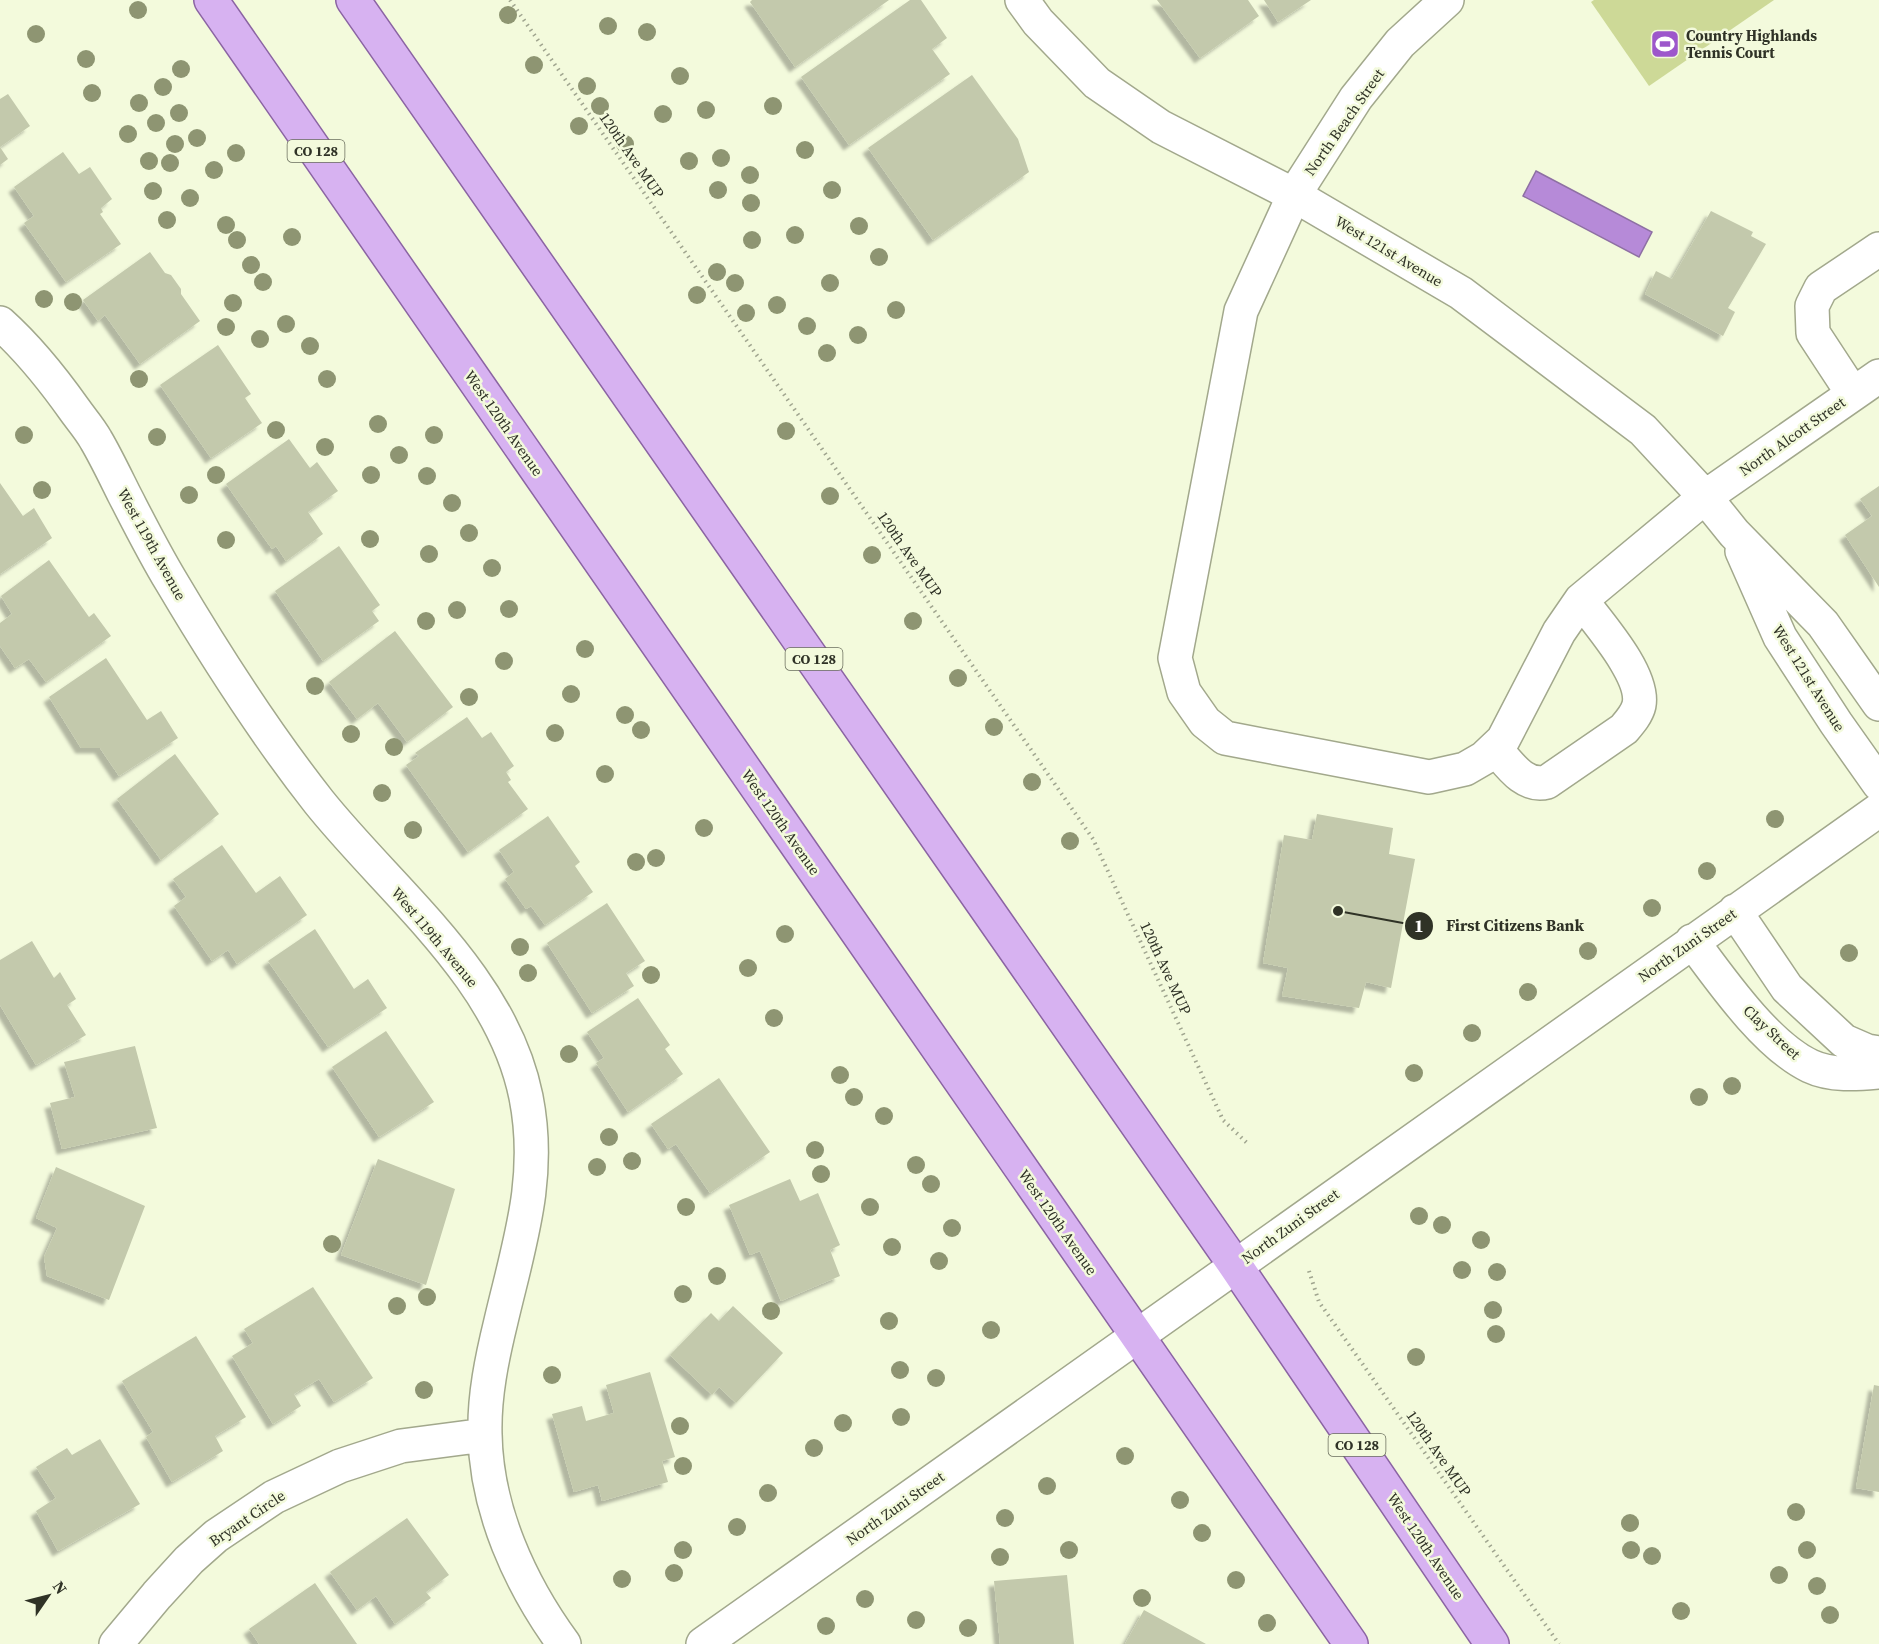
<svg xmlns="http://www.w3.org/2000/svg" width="1879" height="1644" font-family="'Source Serif 4',serif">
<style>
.green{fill:#cdd997}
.water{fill:#b68ad8;stroke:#8e70a3;stroke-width:1.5}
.building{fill:#c3c9ac;filter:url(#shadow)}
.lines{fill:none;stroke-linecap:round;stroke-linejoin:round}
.minor-casing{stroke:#a2a88c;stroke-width:36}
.major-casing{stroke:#8b64a3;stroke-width:36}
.path{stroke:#a0a58f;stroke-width:4;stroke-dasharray:1.5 4.5;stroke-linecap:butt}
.minor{stroke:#fff;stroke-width:33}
.major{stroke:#d7b2f1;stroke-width:33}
.tree{fill:#8e9572}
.labels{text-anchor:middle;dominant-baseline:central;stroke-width:5;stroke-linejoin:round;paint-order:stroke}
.shield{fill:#f3fadc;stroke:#6a6e5d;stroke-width:1.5}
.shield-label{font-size:14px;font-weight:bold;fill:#2f3226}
.poi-label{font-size:15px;font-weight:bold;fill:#2f3226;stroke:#f3fadc;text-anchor:start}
.street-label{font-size:15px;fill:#2f3226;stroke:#f3fadc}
.leader{fill:none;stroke:#2f3226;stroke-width:2}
.callout-dot{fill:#2f3226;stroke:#f3fadc;stroke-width:2}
.mark-label{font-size:18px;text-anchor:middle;font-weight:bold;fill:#fff}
.callout-label{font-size:16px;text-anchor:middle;font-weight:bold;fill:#2f3226;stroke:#f3fadc;stroke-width:5;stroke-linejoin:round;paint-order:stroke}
</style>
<defs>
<filter id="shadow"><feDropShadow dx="-5.5" dy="5.5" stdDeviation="1.5" flood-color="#0004"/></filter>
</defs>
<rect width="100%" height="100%" fill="#f3fadc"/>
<!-- green -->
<path class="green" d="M1594,0H1774L1649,86L1591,2Z"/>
<!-- water -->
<path class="water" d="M1536,171L1652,232L1639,257L1523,196Z"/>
<!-- building -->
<path class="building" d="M752,0H889L795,67L750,2Z
M910,0H921L947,38L932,49L950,74L849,145L801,77Z
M1157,0H1248L1259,16L1200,58Z
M1264,0H1311L1278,22Z
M972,75L1018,139L1029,172L933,240L868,148Z
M8,94L30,126L0,147L8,159L0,165V99Z
M63,152L79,174L90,167L112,199L101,208L103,212L100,214L121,244L66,282L24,223L34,216L14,187Z
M1711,211L1753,232L1751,236L1766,244L1728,308L1735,312L1723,336L1645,294L1656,271L1672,279Z
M150,252L165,273L171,275L181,289V294L200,321L140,364L105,315L98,321L83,300Z
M218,345L251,394L245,398L262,423L211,458L160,385Z
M289,439L310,468L317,462L338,491L308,512L323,534L286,561L276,546L272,549L226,484Z
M0,483L23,516L34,508L52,538L0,574Z
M1879,486V587L1845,535L1872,516L1860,499Z
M339,546L380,605L372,611L379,621L323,661L275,591Z
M49,560L89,617L94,613L111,636L46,682L29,659L15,668L0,646V623L12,614L1,596Z
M395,631L453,707L407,742L378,703L357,719L329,682Z
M106,658L147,720L161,711L178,738L119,776L100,748H81L49,697Z
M467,717L482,738L491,732L514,766L506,772L511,780L508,782L528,809L468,852L406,765L419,756L415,753Z
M175,754L219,814L161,860L117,799Z
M1317,814L1393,828L1389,854L1415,859L1391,988L1366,982L1359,1008L1282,996L1288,968L1263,963L1284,835L1312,840Z
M548,816L580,862L575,866L593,892L545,925L531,906L526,909L505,879L514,872L499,850Z
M222,845L256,893L280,876L307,915L237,964L228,950L212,961L174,906L186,897L173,879Z
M607,903L645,961L626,973L634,986L592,1013L547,943Z
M315,929L354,989L368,979L387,1008L328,1047L268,961Z
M32,941L54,978L60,972L76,999L67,1005L86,1035L36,1065L0,1005V960Z
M638,998L670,1045L665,1049L683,1074L628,1112L596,1063L604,1058L587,1032Z
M386,1031L434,1102L379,1137L332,1067Z
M135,1046L157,1128L62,1149L50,1103L75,1097L64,1062Z
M719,1078L770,1152L710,1193L676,1144L668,1149L651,1124Z
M378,1159L455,1189L426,1285L341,1255Z
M56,1167L145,1206L109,1300L47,1276L44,1257L57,1228L36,1218Z
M790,1179L800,1201L818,1193L840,1245L830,1250L840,1276L781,1301L760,1251L750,1255L729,1205Z
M313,1287L373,1378L334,1402L319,1379L294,1394L301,1406L273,1424L232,1356L253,1343L244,1329Z
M733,1306L783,1353L736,1403L719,1387L712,1395L670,1355L711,1313L719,1321Z
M196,1336L246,1417L215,1436L223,1451L172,1482L146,1437L153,1432L122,1381Z
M650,1372L675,1457L662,1461L668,1482L602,1501L598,1485L574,1492L552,1414L582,1406L586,1421L614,1413L606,1385Z
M1874,1385L1879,1386V1492L1856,1488Z
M100,1439L140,1504L58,1551L36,1511L56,1498L36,1467L67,1448L72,1455Z
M407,1518L449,1575L426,1592L431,1598L395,1624L376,1596L357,1610L330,1572Z
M1067,1575L1074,1644H1000L994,1581Z
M315,1583L357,1644H259L249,1629Z
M1144,1610L1206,1644H1125Z"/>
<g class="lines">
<!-- minor casing -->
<g class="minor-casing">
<path id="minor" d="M1022,0L1038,22L1097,83L1161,127L1294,195L1461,293L1643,430L1705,497L1734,533L1823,624L1879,704
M1447,0L1400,43L1356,98L1294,195L1241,311L1175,658L1184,692L1205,722L1225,738L1429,777L1465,769L1484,758L1503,740L1559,632L1581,600L1705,497L1879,376
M0,323C29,349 52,378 74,409C81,419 90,429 96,440C106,457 115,476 124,494C139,523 154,553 171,581C216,657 264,732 319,802C392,893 502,977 526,1097C542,1178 519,1244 501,1321C492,1358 484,1396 485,1434C486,1509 520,1584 564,1644
M1853,394L1813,333L1812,306L1821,288L1879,249
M1742,551L1780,637L1836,723L1879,784
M1495,748C1509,764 1524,788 1547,782L1624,729C1630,722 1637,714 1639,705C1645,675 1598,623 1581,600
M1735,911L1787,988L1844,1041L1867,1051L1879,1053
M1692,941C1721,980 1766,1045 1810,1066C1831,1076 1857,1074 1879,1072
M116,1644L157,1595L189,1560L216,1536L274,1497L340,1466L401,1446L485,1435
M703,1644L1879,810"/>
</g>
<!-- major casing -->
<g class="major-casing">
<path id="major" d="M211,0L1351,1644
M353,0L1235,1265L1492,1644"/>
</g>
<!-- path -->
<path class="path" d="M510,0L1093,839L1223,1120L1248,1144
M1309,1271L1319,1302L1559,1644"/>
<!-- minor -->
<use href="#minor" class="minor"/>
<!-- major -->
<use href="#major" class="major"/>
</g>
<!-- trees -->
<g class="tree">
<circle cx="138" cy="10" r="9"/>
<circle cx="508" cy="15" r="9"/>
<circle cx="608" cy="26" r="9"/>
<circle cx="647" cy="32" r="9"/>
<circle cx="36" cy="34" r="9"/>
<circle cx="86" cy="59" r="9"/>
<circle cx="534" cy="65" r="9"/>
<circle cx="181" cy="69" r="9"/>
<circle cx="680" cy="76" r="9"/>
<circle cx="587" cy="86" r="9"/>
<circle cx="163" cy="87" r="9"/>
<circle cx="92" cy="93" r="9"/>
<circle cx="139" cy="103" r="9"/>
<circle cx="600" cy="106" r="9"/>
<circle cx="773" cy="106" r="9"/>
<circle cx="706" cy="110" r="9"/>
<circle cx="179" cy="113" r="9"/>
<circle cx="663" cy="114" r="9"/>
<circle cx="156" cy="123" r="9"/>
<circle cx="579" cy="126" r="9"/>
<circle cx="128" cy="134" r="9"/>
<circle cx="197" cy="138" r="9"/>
<circle cx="175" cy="144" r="9"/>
<circle cx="625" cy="144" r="9"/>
<circle cx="805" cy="150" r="9"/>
<circle cx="236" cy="153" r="9"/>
<circle cx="721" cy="158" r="9"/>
<circle cx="149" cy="161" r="9"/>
<circle cx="689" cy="161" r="9"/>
<circle cx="170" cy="163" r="9"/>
<circle cx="214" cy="170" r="9"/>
<circle cx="750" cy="175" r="9"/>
<circle cx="718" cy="190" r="9"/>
<circle cx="832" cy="190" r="9"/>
<circle cx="153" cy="191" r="9"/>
<circle cx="190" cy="198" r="9"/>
<circle cx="751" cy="203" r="9"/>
<circle cx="167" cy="220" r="9"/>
<circle cx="226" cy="225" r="9"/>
<circle cx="859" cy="226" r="9"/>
<circle cx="795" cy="235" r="9"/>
<circle cx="292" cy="237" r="9"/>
<circle cx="237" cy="240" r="9"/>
<circle cx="752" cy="240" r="9"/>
<circle cx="879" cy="257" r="9"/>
<circle cx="251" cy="265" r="9"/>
<circle cx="717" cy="272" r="9"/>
<circle cx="263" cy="282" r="9"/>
<circle cx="735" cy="283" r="9"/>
<circle cx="830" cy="283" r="9"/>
<circle cx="697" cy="295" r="9"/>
<circle cx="44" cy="299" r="9"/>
<circle cx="73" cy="302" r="9"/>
<circle cx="233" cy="303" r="9"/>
<circle cx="777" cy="305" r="9"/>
<circle cx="896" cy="310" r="9"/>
<circle cx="746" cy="313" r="9"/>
<circle cx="286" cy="324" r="9"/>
<circle cx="807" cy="326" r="9"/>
<circle cx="226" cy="327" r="9"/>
<circle cx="858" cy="335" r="9"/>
<circle cx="260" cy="339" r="9"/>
<circle cx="310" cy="346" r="9"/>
<circle cx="827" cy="353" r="9"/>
<circle cx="139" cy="379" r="9"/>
<circle cx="327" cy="379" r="9"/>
<circle cx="378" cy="424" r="9"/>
<circle cx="276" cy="430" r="9"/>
<circle cx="786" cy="431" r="9"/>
<circle cx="24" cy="435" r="9"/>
<circle cx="434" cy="435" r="9"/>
<circle cx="157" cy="437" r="9"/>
<circle cx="325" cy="447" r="9"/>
<circle cx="399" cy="455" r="9"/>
<circle cx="216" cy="475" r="9"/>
<circle cx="371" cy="475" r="9"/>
<circle cx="427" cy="476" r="9"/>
<circle cx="42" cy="490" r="9"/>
<circle cx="189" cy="495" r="9"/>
<circle cx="830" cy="496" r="9"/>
<circle cx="452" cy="503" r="9"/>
<circle cx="469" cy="533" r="9"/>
<circle cx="370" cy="539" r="9"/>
<circle cx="226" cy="540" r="9"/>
<circle cx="429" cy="554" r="9"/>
<circle cx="872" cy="555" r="9"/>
<circle cx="492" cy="568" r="9"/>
<circle cx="509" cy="609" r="9"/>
<circle cx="457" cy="610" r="9"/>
<circle cx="426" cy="621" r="9"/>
<circle cx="913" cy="621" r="9"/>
<circle cx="585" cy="649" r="9"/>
<circle cx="504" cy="661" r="9"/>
<circle cx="958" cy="678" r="9"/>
<circle cx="315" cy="686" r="9"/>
<circle cx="571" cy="694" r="9"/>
<circle cx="469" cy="697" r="9"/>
<circle cx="625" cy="715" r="9"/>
<circle cx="994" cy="727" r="9"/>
<circle cx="641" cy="730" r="9"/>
<circle cx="555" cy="733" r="9"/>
<circle cx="351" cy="734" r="9"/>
<circle cx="394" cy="747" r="9"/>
<circle cx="605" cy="774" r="9"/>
<circle cx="1032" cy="782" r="9"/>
<circle cx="382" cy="793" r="9"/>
<circle cx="1775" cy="819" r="9"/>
<circle cx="704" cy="828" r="9"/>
<circle cx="413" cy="830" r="9"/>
<circle cx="1070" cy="841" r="9"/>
<circle cx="656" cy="858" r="9"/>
<circle cx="636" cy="862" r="9"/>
<circle cx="1707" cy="871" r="9"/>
<circle cx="1652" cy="908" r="9"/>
<circle cx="785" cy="934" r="9"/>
<circle cx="520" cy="947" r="9"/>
<circle cx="1588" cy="951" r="9"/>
<circle cx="1849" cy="953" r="9"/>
<circle cx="748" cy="968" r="9"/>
<circle cx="528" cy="973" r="9"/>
<circle cx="651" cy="975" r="9"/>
<circle cx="1528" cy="992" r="9"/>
<circle cx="774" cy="1018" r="9"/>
<circle cx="1472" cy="1033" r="9"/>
<circle cx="569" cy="1054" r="9"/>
<circle cx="1414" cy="1073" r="9"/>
<circle cx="840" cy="1075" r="9"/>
<circle cx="1732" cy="1086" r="9"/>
<circle cx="854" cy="1097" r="9"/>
<circle cx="1699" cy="1097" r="9"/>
<circle cx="884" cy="1116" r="9"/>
<circle cx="609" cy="1137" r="9"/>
<circle cx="815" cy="1150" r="9"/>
<circle cx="632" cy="1161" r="9"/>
<circle cx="916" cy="1165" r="9"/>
<circle cx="597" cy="1167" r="9"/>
<circle cx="821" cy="1174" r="9"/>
<circle cx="931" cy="1184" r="9"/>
<circle cx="686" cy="1207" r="9"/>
<circle cx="870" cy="1207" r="9"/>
<circle cx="1419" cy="1216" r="9"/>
<circle cx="1442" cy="1225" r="9"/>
<circle cx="952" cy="1228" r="9"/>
<circle cx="1481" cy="1240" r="9"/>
<circle cx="332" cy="1244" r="9"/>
<circle cx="892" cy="1247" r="9"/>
<circle cx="939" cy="1261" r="9"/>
<circle cx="1462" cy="1270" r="9"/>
<circle cx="1497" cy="1272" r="9"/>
<circle cx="717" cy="1276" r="9"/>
<circle cx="683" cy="1294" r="9"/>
<circle cx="427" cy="1297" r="9"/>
<circle cx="397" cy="1306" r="9"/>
<circle cx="1493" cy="1310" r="9"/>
<circle cx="771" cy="1311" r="9"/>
<circle cx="889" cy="1321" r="9"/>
<circle cx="991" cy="1330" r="9"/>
<circle cx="1496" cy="1334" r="9"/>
<circle cx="1416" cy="1357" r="9"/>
<circle cx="900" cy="1370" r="9"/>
<circle cx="552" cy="1375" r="9"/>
<circle cx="936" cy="1378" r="9"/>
<circle cx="424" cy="1390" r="9"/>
<circle cx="901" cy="1417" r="9"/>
<circle cx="843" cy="1423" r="9"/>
<circle cx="680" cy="1426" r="9"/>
<circle cx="814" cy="1448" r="9"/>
<circle cx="1125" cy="1456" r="9"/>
<circle cx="683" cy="1466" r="9"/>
<circle cx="1047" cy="1486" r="9"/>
<circle cx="768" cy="1493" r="9"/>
<circle cx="1180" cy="1500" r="9"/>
<circle cx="1796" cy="1512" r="9"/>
<circle cx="1005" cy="1518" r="9"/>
<circle cx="1630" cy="1523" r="9"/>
<circle cx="737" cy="1527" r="9"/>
<circle cx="1202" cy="1533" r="9"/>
<circle cx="683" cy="1550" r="9"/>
<circle cx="1069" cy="1550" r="9"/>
<circle cx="1631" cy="1550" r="9"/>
<circle cx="1807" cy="1550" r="9"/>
<circle cx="1652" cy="1556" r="9"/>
<circle cx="1000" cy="1557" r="9"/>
<circle cx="674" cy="1573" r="9"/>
<circle cx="1779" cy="1575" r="9"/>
<circle cx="622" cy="1579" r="9"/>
<circle cx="1236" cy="1580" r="9"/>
<circle cx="1817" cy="1586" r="9"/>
<circle cx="1142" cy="1598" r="9"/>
<circle cx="865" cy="1599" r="9"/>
<circle cx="1681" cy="1611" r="9"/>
<circle cx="1830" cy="1615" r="9"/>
<circle cx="916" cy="1620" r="9"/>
<circle cx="1267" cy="1623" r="9"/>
<circle cx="826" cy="1626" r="9"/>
<circle cx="968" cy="1628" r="9"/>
</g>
<!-- icons -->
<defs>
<g id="stadium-square" transform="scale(1.5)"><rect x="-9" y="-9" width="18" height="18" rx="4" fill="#9d57cb" stroke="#f3fadc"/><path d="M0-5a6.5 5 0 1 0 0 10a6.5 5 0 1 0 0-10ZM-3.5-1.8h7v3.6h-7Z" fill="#fff"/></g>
</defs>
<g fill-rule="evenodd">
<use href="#stadium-square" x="1665" y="44"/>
</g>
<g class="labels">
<!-- shield labels -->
<g class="shield">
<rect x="287.5" y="140" width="57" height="22" rx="4.5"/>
<rect x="785.5" y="648" width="57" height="22" rx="4.5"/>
<rect x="1328.5" y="1434" width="57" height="22" rx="4.5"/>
</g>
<g class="shield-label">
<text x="316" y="151">CO 128</text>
<text x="814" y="659">CO 128</text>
<text x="1357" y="1445">CO 128</text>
</g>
<!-- poi labels -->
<g class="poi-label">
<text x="1686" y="35">Country Highlands<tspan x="1686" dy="17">Tennis Court</tspan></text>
</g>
<!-- street labels -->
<g class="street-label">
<text transform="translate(1344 122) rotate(-55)">North Beach Street</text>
<text transform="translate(632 155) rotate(55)">120th Ave MUP</text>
<text transform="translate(1389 251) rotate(31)">West 121st Avenue</text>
<text transform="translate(504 423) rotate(55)">West 120th Avenue</text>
<text transform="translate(1792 436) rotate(-35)">North Alcott Street</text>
<text transform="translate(152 544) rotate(61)">West 119th Avenue</text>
<text transform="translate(910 554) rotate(55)">120th Ave MUP</text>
<text transform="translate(1809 678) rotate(58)">West 121st Avenue</text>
<text transform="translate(781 822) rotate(55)">West 120th Avenue</text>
<text transform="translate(435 937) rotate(50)">West 119th Avenue</text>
<text transform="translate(1687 945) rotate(-35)">North Zuni Street</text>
<text transform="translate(1166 968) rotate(65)">120th Ave MUP</text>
<text transform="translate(1772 1032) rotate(43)">Clay Street</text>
<text transform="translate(1058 1222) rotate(55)">West 120th Avenue</text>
<text transform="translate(1290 1226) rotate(-36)">North Zuni Street</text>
<text transform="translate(1439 1453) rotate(55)">120th Ave MUP</text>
<text transform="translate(895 1508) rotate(-35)">North Zuni Street</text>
<text transform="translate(247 1518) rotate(-34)">Bryant Circle</text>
<text transform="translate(1426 1546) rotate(56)">West 120th Avenue</text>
</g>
</g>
<!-- callouts -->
<path class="leader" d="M1338 911L1419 926"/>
<g class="callout-dot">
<circle cx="1338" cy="911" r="6"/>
<circle cx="1419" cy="926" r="15"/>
</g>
<g class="mark-label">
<text x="1419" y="932">1</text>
</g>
<g class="callout-label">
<text x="1515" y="931">First Citizens Bank</text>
</g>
<!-- north arrow -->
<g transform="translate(48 1596) rotate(55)" stroke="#f3fadc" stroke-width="4.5" paint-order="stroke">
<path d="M0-4.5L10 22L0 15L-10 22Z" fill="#2f3226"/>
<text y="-9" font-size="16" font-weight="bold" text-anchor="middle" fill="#2f3226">N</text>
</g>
</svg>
